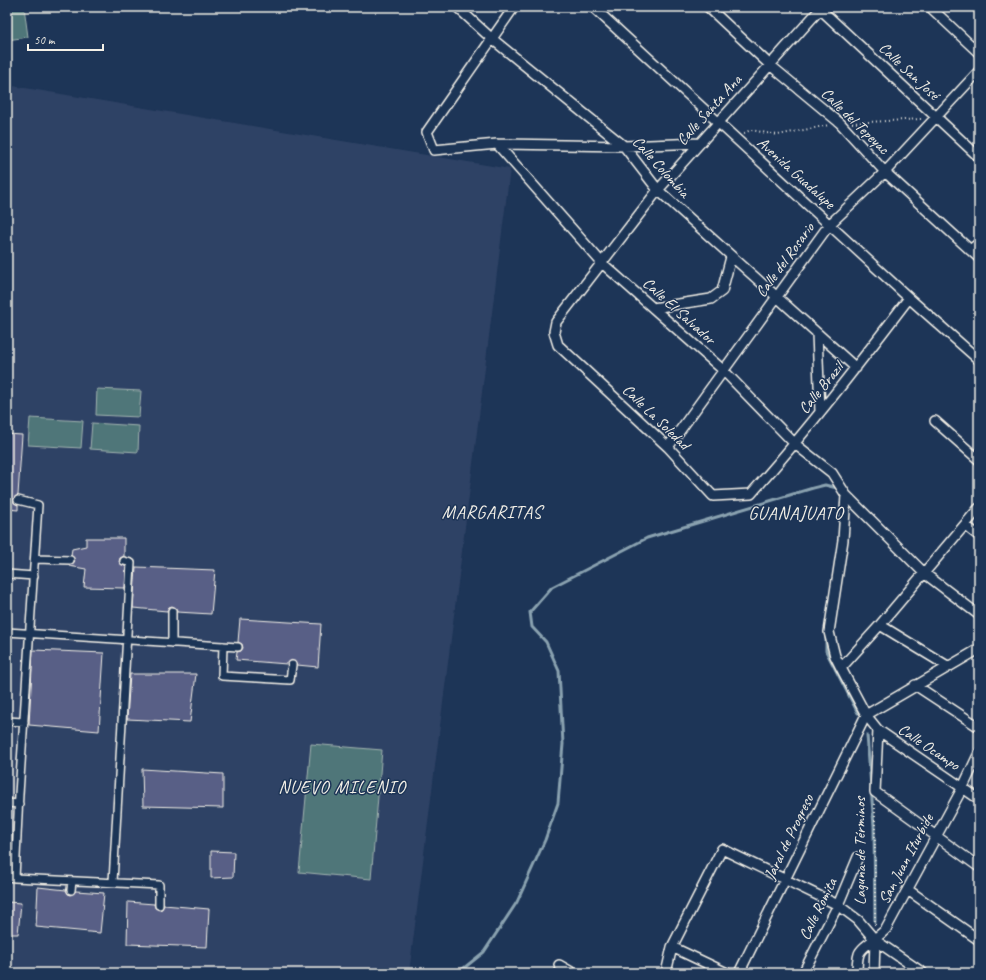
<svg xmlns="http://www.w3.org/2000/svg" width="986" height="980" font-family="Caveat,sans-serif">
<style>
.built{fill:#2f4265}
.green{fill:#4f7679;stroke:#a2b4b0}
.lines{fill:none;stroke-linecap:round;stroke-linejoin:round}
.stream{stroke:#8aa2b0;stroke-width:3}
.building{fill:#585f86;stroke:#f4f1e8}
.pedestrian-casing{stroke:#f4f1e8;stroke-width:10}
.minor-casing{stroke:#f4f1e8;stroke-width:12}
.path{stroke:#f4f1e8;stroke-width:2;stroke-dasharray:1 3;stroke-linecap:butt}
.pedestrian{stroke:#1d3557;stroke-width:7}
.minor{stroke:#1d3557;stroke-width:9}
.labels{text-anchor:middle;dominant-baseline:central;stroke-width:3;stroke-linejoin:round;paint-order:stroke}
.street-label{font-size:16px;fill:#f4f1e8;stroke:#1d3557}
.quarter-label{font-size:18px;letter-spacing:1px;fill:#f4f1e8;stroke:#1d3557}
</style>
<rect width="100%" height="100%" fill="#1d3557"/>
<filter id="ink" filterUnits="userSpaceOnUse"><feTurbulence type="fractalNoise" baseFrequency=".025" numOctaves="2"/><feDisplacementMap in="SourceGraphic" scale="8" xChannelSelector="R" yChannelSelector="G"/><feConvolveMatrix kernelMatrix="1 2 1 2 8 2 1 2 1" color-interpolation-filters="sRGB"/></filter>
<g filter="url(#ink)">
<!-- built -->
<path class="built" d="M7,85L510,169L409,973H48L7,965Z"/>
<!-- green -->
<path class="green" d="M7,7H24L28,37L7,40Z
M97,389L141,391L139,417L96,415Z
M30,418L83,421L81,448L28,445Z
M92,423L139,426L138,452L90,449Z
M311,744L382,750L371,879L299,872Z"/>
<g class="lines">
<!-- stream -->
<path class="stream" d="M826,636V651L858,713
M867,735L874,826L875,922
M456,973L464,968L484,952L517,902L545,840L558,803L563,744L559,671L546,642L532,627L530,612L552,587L647,538L813,488L825,485L837,488L839,491"/>
</g>
<!-- building -->
<path class="building" d="M7,434L22,435L18,495L13,499L14,503L18,505V510L7,509Z
M86,538H124V556L120,558L119,562L126,567L125,588L84,587L86,569L69,566L75,561L71,555L72,549L86,546Z
M136,567L215,570L211,614L177,612L176,608L172,606L169,607L167,611L133,608Z
M240,619L321,624L318,667L297,665L292,660L287,664L236,660L237,652L241,651L243,648L242,644L238,642Z
M33,650L104,653L99,731L29,725Z
M130,674H196L190,722L127,719Z
M142,769L223,774V808L143,806Z
M211,851L234,852L233,877L211,878Z
M38,887L66,890L68,894L71,895L76,891L104,893L100,933L36,927Z
M7,902L21,903L18,934H7Z
M128,902L154,904L155,908L159,910L162,909L164,905L209,909L207,947L127,944Z"/>
<g class="lines">
<!-- pedestrian casing -->
<g class="pedestrian-casing">
<path id="pedestrian" d="M18,500L38,505L19,794L15,878L159,885V905
M35,559L70,560
M7,574L34,576
M7,632L238,647
M172,643V611
M223,646L222,676L290,680L292,665
M7,721L24,722
M7,803L19,804
M7,877L15,878
M113,882L131,563L124,561
M71,890L72,881"/>
</g>
<!-- minor casing -->
<g class="minor-casing">
<path id="minor" d="M457,7L491,38L624,146L658,190L856,368
M514,7L427,132L434,150L497,144L624,146L700,143
M593,7L909,298L979,360
M708,7L770,65L840,123L885,172L979,258
M818,7L979,157
M822,7L658,190L556,322L554,332L558,345L668,447L713,496L751,494C807,431 858,365 909,298
M930,7L979,53
M497,144L602,263L723,370L795,444L832,473L846,495L924,573L979,615
M970,250L979,243
M653,308L711,299L722,291L731,257
M817,333L820,411
M935,421L979,460
M668,447L829,225L885,172L979,71
M846,495L843,540L829,632L835,656L841,668L866,715L878,730L979,799
M965,525L979,536
M880,625L949,667
M841,668L880,625L979,508
M915,685L979,727
M866,715L979,649
M878,730L875,792L979,867
M908,890L979,940
M672,947L727,973
M559,965L573,973
M666,973L672,947L722,849L838,905L858,920L875,940L923,973
M739,973L866,715
M803,973L838,905L858,857
M857,973C857,967 857,960 859,954C861,947 879,937 886,929L963,787L979,753
M874,973L875,940"/>
</g>
<!-- path -->
<path class="path" d="M852,123L921,119
M744,133L751,130L778,135L829,125
M875,925V804"/>
<!-- pedestrian -->
<use href="#pedestrian" class="pedestrian"/>
<!-- minor -->
<use href="#minor" class="minor"/>
</g>
</g>
<g class="labels">
<!-- street labels -->
<g class="street-label">
<text transform="translate(909 71) rotate(43)">Calle San José</text>
<text transform="translate(709 110) rotate(-48)">Calle Santa Ana</text>
<text transform="translate(855 121) rotate(44)">Calle del Tepeyac</text>
<text transform="translate(661 167) rotate(48)">Calle Colombia</text>
<text transform="translate(796 173) rotate(42)">Avenida Guadalupe</text>
<text transform="translate(785 260) rotate(-54)">Calle del Rosario</text>
<text transform="translate(679 311) rotate(42)">Calle El Salvador</text>
<text transform="translate(821 388) rotate(-51)">Calle Brazil</text>
<text transform="translate(656 417) rotate(44)">Calle La Soledad</text>
<text transform="translate(929 747) rotate(34)">Calle Ocampo</text>
<text transform="translate(789 837) rotate(-64)">Jaral de Progreso</text>
<text transform="translate(860 851) rotate(-90)">Laguna de Términos</text>
<text transform="translate(906 859) rotate(-62)">San Juan Iturbide</text>
<text transform="translate(818 909) rotate(-64)">Calle Romita</text>
</g>
<!-- quarter labels -->
<g class="quarter-label">
<text x="492" y="512">MARGARITAS</text>
<text x="796" y="513">GUANAJUATO</text>
<text x="342" y="787">NUEVO MILENIO</text>
</g>
</g>
<!-- margin -->
<rect width="986" height="980" fill="none" stroke="#1d3557" stroke-width="24"/>
<rect x="12" y="12" width="962" height="956" fill="none" stroke="#f4f1e8" stroke-width="1.5" filter="url(#ink)"/>
<!-- scale -->
<path d="M28 44v6h75v-6" fill="none" stroke="#f4f1e8" stroke-width="2"/>
<text x="34" y="44" font-size="12" fill="#f4f1e8" stroke="#1d3557" stroke-width="3" paint-order="stroke">50 m</text>
</svg>
